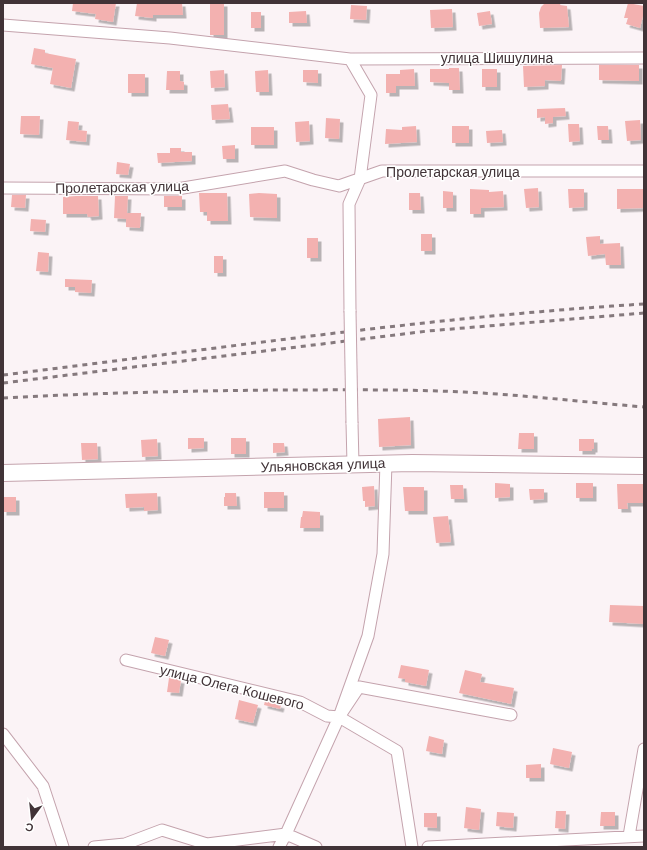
<svg xmlns="http://www.w3.org/2000/svg" width="647" height="850" font-family="Arial,sans-serif">
<style>
.building{fill:#f3b1b0;filter:url(#shadow)}
.lines{fill:none;stroke-linecap:round;stroke-linejoin:round}
.street-casing{stroke:#c4a3ad;stroke-width:13}
.secondary-casing{stroke:#c4a3ad;stroke-width:18}
.street{stroke:#fff;stroke-width:11}
.secondary{stroke:#fff;stroke-width:16}
.rail{stroke:#85797d;stroke-width:3;stroke-dasharray:5 5;stroke-linecap:butt}
.street-bridge-casing{stroke:#c4a3ad;stroke-width:13;stroke-linecap:butt}
.street-bridge{stroke:#fff;stroke-width:11}
.labels{text-anchor:middle;dominant-baseline:central;stroke-width:3;stroke-linejoin:round;paint-order:stroke}
.street-label{font-size:14px;fill:#413337;stroke:#fff}
</style>
<defs>
<filter id="shadow"><feDropShadow dx="3.5" dy="3.5" stdDeviation="0" flood-color="#0004"/></filter>
</defs>
<rect width="100%" height="100%" fill="#fbf3f6"/>
<!-- building -->
<path class="building" d="M73,3H116L113,22L95,19L96,14L72,11Z
M137,3H182L183,15H153V18L135,16Z
M210,3H224V35H210Z
M545,3H561L560,5L567,6L569,27L540,28L539,13L541,7Z
M628,3L644,6V12L640,28L626,24L628,18H624Z
M351,5L367,6L366,20L350,19Z
M452,9L453,27L431,28L430,10Z
M306,11L307,23H289V12Z
M490,11L492,24L479,26L477,13Z
M251,12H261V28H251Z
M34,48L45,50V53L76,59L71,88L50,84L53,68L31,64Z
M562,65L561,81L545,80V86L524,87L523,66Z
M599,65H639V81L599,80Z
M449,68H459L460,90H449V83L430,82V69H449Z
M414,69L415,86H396V93H386V74H400V70Z
M482,69H497V87H482Z
M224,70L225,87L211,88L210,71Z
M268,70L269,92H256L255,71Z
M303,70H318V83L303,82Z
M167,71H180V81L184,82V90H166Z
M128,74H145V93H128Z
M228,104L230,119L212,120L211,105Z
M565,108L566,116L553,117V123L545,124V117L537,118V109Z
M21,116H40L39,135L20,134Z
M326,118L340,119L339,139L325,138Z
M640,120L641,140L627,141L625,121Z
M68,121L79,122L78,130L87,131L86,142L66,140Z
M309,121L310,141L296,142L295,122Z
M568,124H579L580,141L569,142Z
M416,126L417,142L385,144L386,129L402,130V127Z
M452,126H469V143H452Z
M597,126H608L609,140H598Z
M251,127H274V145H251Z
M502,130L503,142L487,143L486,131Z
M235,145V159H223L222,146Z
M170,148H181V152H192V161L158,163L157,153H170Z
M117,162L130,164L128,175L116,174Z
M538,188L539,207L526,208L524,189Z
M470,189L489,190V192L503,191L504,207L481,208V214H470Z
M568,189H584V207L569,208Z
M617,189H644V208L617,209Z
M443,191L453,192V208H443Z
M199,193H227L228,221H207V212H200Z
M259,193L277,194V218L250,217L249,194Z
M409,193H420L421,210H409Z
M12,195H26L25,208L11,207Z
M76,196H98L99,216L88,217L87,214H63V197Z
M115,196H128L127,213H141L140,228L126,227V219L114,218Z
M164,196H182V207H164Z
M31,219L46,220L45,232L30,231Z
M421,234H432V251H421Z
M600,236V244L620,243L621,265H606L605,254L588,256L586,237Z
M307,238H318V258H307Z
M38,252L49,253L48,272L36,271Z
M214,256H223V273H214Z
M65,279L92,280L91,293L75,292V287H65Z
M410,417L411,445L379,447L378,419Z
M519,433H534V449H518Z
M188,438H204V448L188,449Z
M231,438H246V454H231Z
M157,439L158,456L142,457L141,440Z
M579,439H594V449H592V451H579Z
M81,443H97L98,459L82,460Z
M273,443H284L285,452L273,453Z
M495,483L510,484V497L495,498Z
M576,483H593V498H576Z
M617,484H644V503H627L628,509H618Z
M450,485H463L464,499H451Z
M374,486L375,506L365,507V501H363L362,487Z
M403,487H424V511H405Z
M529,489H544V499L530,500Z
M264,492H284V508H264Z
M157,493L158,510L144,511V507L126,508L125,494Z
M225,493H236L237,506H224V497H225Z
M3,497H16V512H3Z
M303,511L320,512V528H300L301,517H302Z
M448,516L451,542L436,543L433,517Z
M610,605L644,606V624L609,622Z
M155,637L169,640L165,656L151,653Z
M401,665L429,670L426,686L405,682V679L398,678Z
M465,670L482,674L480,682L514,688L511,704L459,693Z
M169,678L181,680L179,693L167,692Z
M239,700L258,705L253,723L235,719Z
M265,701L281,705L280,709L264,705Z
M429,736L444,740L442,754L426,751Z
M553,748L572,752L569,768L550,764Z
M541,764V778H526V765Z
M466,807L481,809L479,830L464,828Z
M556,811H566L565,829L555,828Z
M497,812L514,813L513,828L496,826Z
M601,812H615V826H600Z
M424,813H437V828L424,827Z"/>
<g class="lines">
<!-- street casing -->
<g class="street-casing">
<path id="street" d="M3,25L170,38L350,59L644,58
M3,188L177,189L285,171L313,180L339,186L382,171H644
M350,311L349,204L360,179L371,95L350,59
M352,423L353,464
M126,660L300,702L327,716L339,717L359,687L511,715
M339,717L397,751L412,847
M3,734L43,786L63,847
M629,836L644,749
M94,847L125,844L162,830L207,844
M204,847L207,844L286,834L316,847
M279,847L286,834L339,717L368,636L383,554L386,463
M428,847L644,836"/>
</g>
<!-- secondary casing -->
<g class="secondary-casing">
<path id="secondary" d="M3,473L412,463L644,466"/>
</g>
<!-- street -->
<use href="#street" class="street"/>
<!-- secondary -->
<use href="#secondary" class="secondary"/>
<!-- rail -->
<path class="rail" d="M3,375C216,349 429,317 644,304
M3,383L428,331L644,313
M3,398C93,393 184,391 274,390C337,390 401,389 464,392C524,395 584,402 644,407"/>
<!-- street-bridge casing -->
<g class="street-bridge-casing">
<path id="street-bridge" d="M350,311L352,423"/>
</g>
<!-- street-bridge -->
<use href="#street-bridge" class="street-bridge"/>
</g>
<g class="labels">
<!-- street labels -->
<g class="street-label">
<text x="497" y="58">улица Шишулина</text>
<text x="453" y="172">Пролетарская улица</text>
<text transform="translate(122 187) rotate(-1)">Пролетарская улица</text>
<text transform="translate(323 465) rotate(-2)">Ульяновская улица</text>
<text transform="translate(232 687) rotate(14)">улица Олега Кошевого</text>
</g>
</g>
<!-- border -->
<rect width="647" height="850" fill="none" stroke="#413337" stroke-width="8"/>
<!-- north arrow -->
<g transform="translate(32 818) rotate(195)" stroke="#ffffff" stroke-width="3" paint-order="stroke">
<path d="M0-3L7 15L0 10L-7 15Z" fill="#413337"/>
<text y="-6" font-size="11" font-weight="bold" text-anchor="middle" fill="#413337">С</text>
</g>
</svg>
